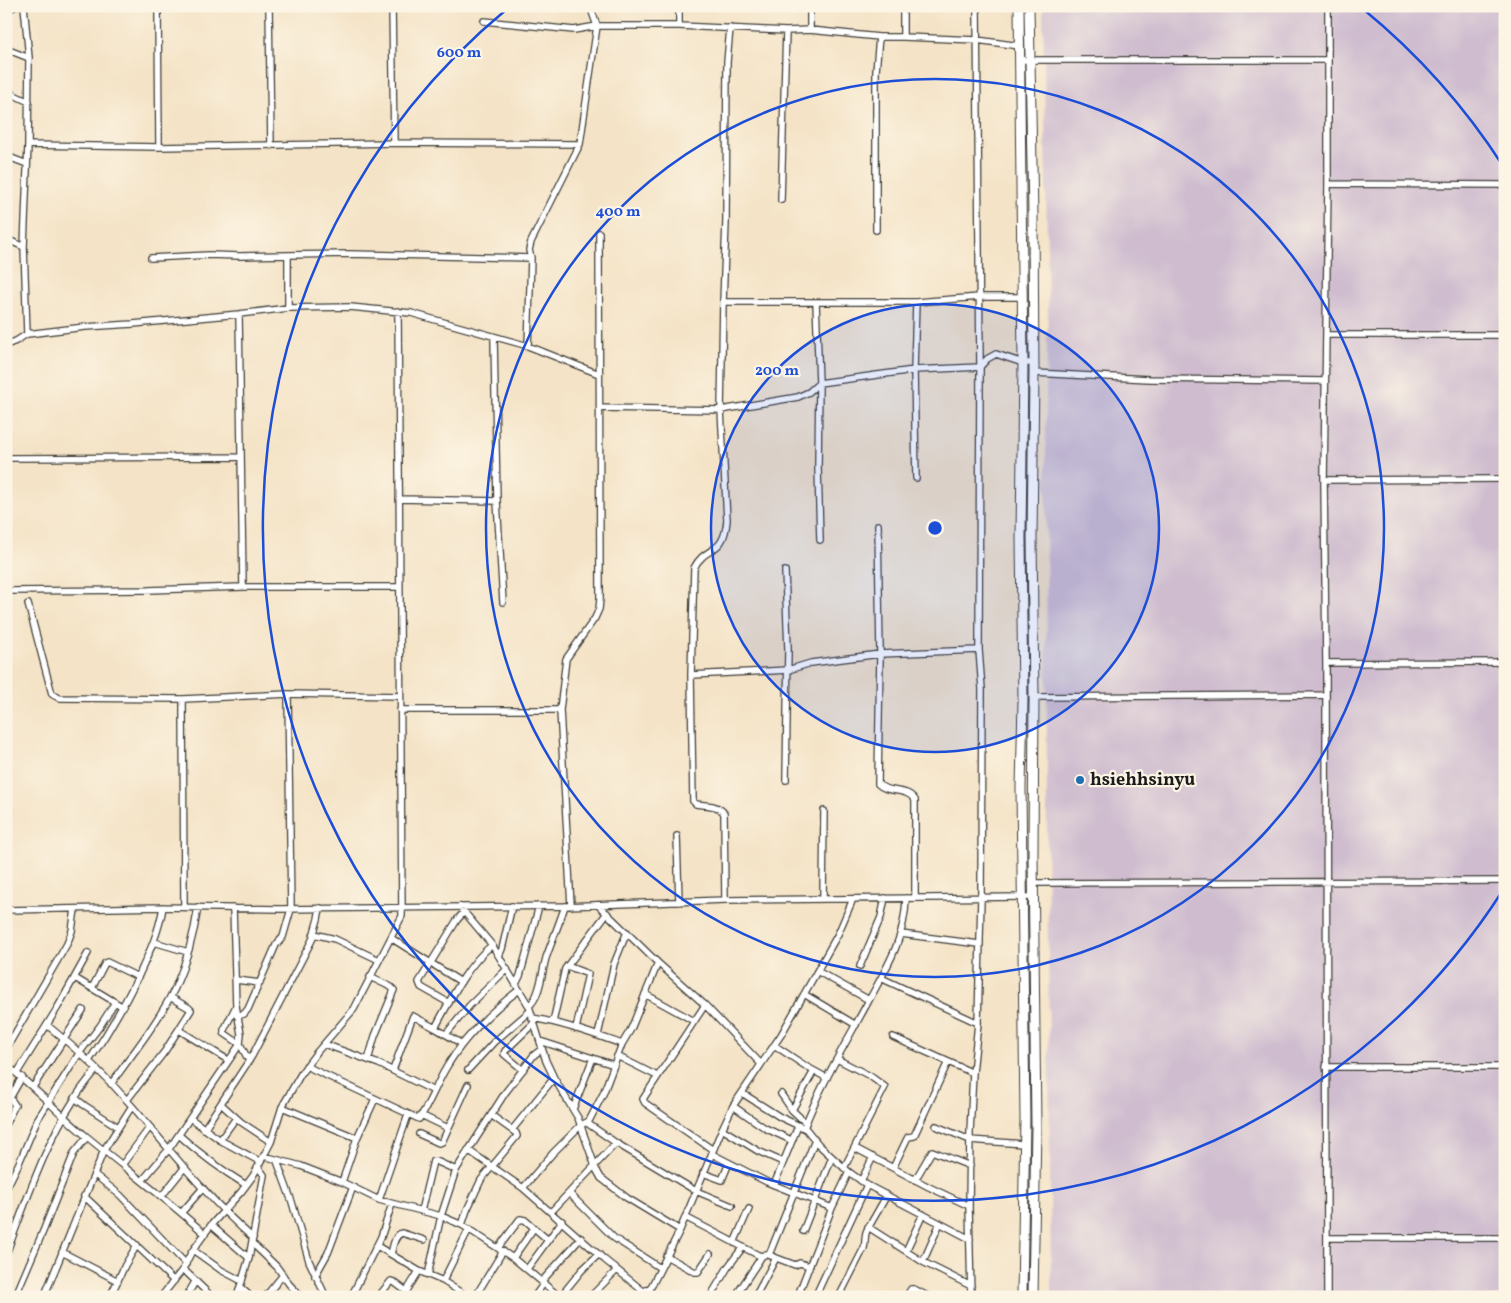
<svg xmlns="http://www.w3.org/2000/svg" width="1511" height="1303" font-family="Vollkorn,serif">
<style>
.industrial{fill:#cfbdcf}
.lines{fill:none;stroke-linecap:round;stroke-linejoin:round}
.street-casing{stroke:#3c3a36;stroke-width:8}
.primary-casing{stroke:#3c3a36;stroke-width:11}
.street{stroke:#fff;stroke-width:5.5}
.primary{stroke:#fff;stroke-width:9}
.ring{fill:none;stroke:#1d4ed8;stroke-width:2.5}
.poi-dot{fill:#1f6fb2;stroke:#fcf5e5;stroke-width:2}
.labels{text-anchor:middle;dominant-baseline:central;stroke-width:4.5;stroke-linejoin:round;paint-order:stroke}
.poi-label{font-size:18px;font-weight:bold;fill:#1c1c1c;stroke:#fcf5e5;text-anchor:start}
.centre{fill:#1d4ed8;stroke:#fcf5e5;stroke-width:2.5}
.ring-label{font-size:15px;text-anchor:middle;font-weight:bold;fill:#1d4ed8;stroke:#fcf5e5;stroke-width:4.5;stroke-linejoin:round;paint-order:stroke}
</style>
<rect width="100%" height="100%" fill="#fcf5e5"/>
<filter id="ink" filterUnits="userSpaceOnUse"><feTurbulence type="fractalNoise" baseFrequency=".02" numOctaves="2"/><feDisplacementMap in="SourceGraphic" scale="10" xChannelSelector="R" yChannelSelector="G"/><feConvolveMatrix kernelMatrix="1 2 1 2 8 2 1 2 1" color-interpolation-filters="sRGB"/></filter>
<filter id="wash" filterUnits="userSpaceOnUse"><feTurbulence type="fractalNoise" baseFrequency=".0096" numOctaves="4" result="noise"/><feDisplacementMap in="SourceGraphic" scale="20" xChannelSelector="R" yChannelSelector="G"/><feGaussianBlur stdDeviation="1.12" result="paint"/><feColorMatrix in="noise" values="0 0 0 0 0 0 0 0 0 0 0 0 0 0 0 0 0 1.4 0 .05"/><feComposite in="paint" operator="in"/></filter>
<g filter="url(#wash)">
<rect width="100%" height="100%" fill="#f4e3c6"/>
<!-- industrial -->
<path class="industrial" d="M1043,6H1505V1297H1051L1047,817L1046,390L1048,307Z"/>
</g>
<g filter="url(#ink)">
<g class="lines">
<!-- street casing -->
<g class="street-casing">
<path id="street" d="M24,6L29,58L28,145L24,247L27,334
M158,6L159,147
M269,6L271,146
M392,6L394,143
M810,6V30
M6,11L16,6
M484,21L574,30L597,26H679L786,31L810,30L879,37H903L977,40L1020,46
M679,26V6
M903,37V6
M6,49L29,58
M1020,60H1327
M6,91L29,102
M28,145L159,147L394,143L580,144
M6,156L27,164
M1328,184L1505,185
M781,200L786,31
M876,230V71L879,37
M6,239L24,247
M151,258L209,255L240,256L288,255
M723,302H916L980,297H1021
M816,302L819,383L818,467L820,540
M916,302L914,370L916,478
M288,308V255L350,254L531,258
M239,314L243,587
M1326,335H1505
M494,337L497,501L503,602
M6,345L16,341L27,334L85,327L133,324L239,314L288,308L350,307L411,313L528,346L599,374
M528,346L531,258L529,250L531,242L580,144L597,26L590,6
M1034,373L1149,379L1325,381
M600,408L721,410L798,397L809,392L819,383L914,370L980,367L987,359L996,354L1023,363H1034
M6,458L241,457
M1324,480L1505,479
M399,499L497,501
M878,525L880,654L878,784C888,794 907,787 915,800V898
M785,571L788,649L786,780
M6,591L148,590L243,587H399
M28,604L52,694L59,698L183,699L288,694L400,696
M1326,663L1505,662
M691,675L788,670L811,663L880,654L979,650
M1034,697L1326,695
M183,699L184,907
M400,710H560
M677,836L679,902
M1033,883L1505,881
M823,899L824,811
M725,900L724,813C717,804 707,806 696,804L693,801L691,675L694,568C706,544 724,557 727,520L721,410L723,302L726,222L727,62L730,28
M598,905L658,963L705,1005L761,1064
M571,906L560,710L566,659L595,618L599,609L600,599L599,233
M460,907L492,945L529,1006L546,1061L554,1078L578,1118L596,1169L601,1178L627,1198L680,1230
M6,910L163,907L280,909L565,906L725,900L1033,897
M314,934L335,939L379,960
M901,934L979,944
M391,938L461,982
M154,942L188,952
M499,956L502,949L512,906
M567,966L588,974L576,1029
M860,966L881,917L885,898
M817,971L869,1000
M75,978L123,1007
M881,978L978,1023
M236,980L260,983
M516,984L520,976L539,906
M92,988L105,963L107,962L138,977
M645,994L694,1021
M804,994L856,1025
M449,1003L421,987L419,982L457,920L464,912
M705,1005L643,1099L645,1103L713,1150
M236,1006L224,1030V1033L240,1044L249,1061
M529,1006C540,997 542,972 546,958C552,941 559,924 565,906
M237,1016L244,1014L248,1009L276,945L283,937L291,909L288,694
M532,1018C563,1023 593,1034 622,1044
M553,1022L565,969L607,913
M47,1025C78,1050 107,1077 132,1106C171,1151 208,1199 253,1238
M435,1028C451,999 466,966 492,945
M179,1030L228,1060
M446,1034L470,1005L507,969
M598,1035L614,964L627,932
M893,1037L973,1073
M540,1041L614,1065
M324,1044L379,1064L434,1091
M774,1045L807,1067L827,1078
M6,1049L67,944L72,931L75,909
M617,1056L657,1076
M837,1059L870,1076L885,1087L844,1168
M368,1060L375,1036L394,990L391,987L370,977
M89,1061C108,1033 124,1005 139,975C149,953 159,932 163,907
M6,1065C35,1087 59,1114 86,1136C126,1169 167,1199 205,1234
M306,1066L419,1119C430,1103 436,1085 446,1068C464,1037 490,1012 519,990
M1326,1067H1505
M393,1070L413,1016L435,1028L462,1044
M468,1070L494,1042L530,1011
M523,1070L504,1054L505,1051L534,1023
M17,1073L58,1007L88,953
M111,1084C133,1053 158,1022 175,988C186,963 194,935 198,907
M33,1087L83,1010
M742,1093L780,1117L806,1129L819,1145L832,1157L849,1172L867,1185L970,1239
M781,1094L792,1110L806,1123
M75,1098L84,1105L118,1127
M127,1100L165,1051L191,1010L189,1008L170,997
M221,1104L241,1122L271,1142
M733,1106L765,1128L791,1140
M282,1107L357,1138
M573,1109L593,1058
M792,1110L814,1071
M421,1115L448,1128
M190,1118L220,1140L261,1162
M6,1123L15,1105L10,1098L22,1077
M587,1123L616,1143L696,1191L732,1206
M936,1126L970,1140L1024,1144
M804,1128C821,1084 846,1043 868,1002C887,967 905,939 906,898
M204,1129L252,1056L312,940L318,919L320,908
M722,1129L758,1151L783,1162
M512,1130L554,1078
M419,1134L439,1143L442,1142L468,1085
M179,1135C202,1156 220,1169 246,1185
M220,1140L236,1118
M855,1148L929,1187L969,1206
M468,1150L523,1188L605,1260L643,1291
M712,1154L767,1182L832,1208
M264,1156L301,1166L342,1182L379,1200L441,1216L462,1225L513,1258L560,1297
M277,1161L292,1202L309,1261L326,1297
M122,1165L150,1127
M893,1168L906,1141L908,1137L914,1136L948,1062
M703,1173L722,1180L729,1163
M94,1174L120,1195L186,1264
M915,1180L932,1151L970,1166
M142,1181L169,1149L240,1044L241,1034L236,1006L233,908
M861,1181L873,1157
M342,1182L357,1138L375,1099
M774,1185L798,1126
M523,1188L553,1153L581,1125L589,1121L603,1094L622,1044L631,1029L658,963
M6,1189L19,1163L37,1120L80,1052L100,1026L115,1002
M569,1193L614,1238L660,1268
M84,1196L174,1281
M161,1197L185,1167
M379,1200L408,1115
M421,1211L433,1161H436L456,1170
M182,1212L203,1188
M551,1212L616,1143
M685,1217L758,1255L762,1256L766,1254L795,1265L800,1263L809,1266
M211,1225L249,1258
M462,1225L467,1210L481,1180L517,1136L516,1133L491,1115
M868,1227L923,1262L971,1286
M803,1231L832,1157
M1328,1238H1505
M252,1243L277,1267L289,1284L301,1297
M734,1243L749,1209
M377,1246L419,1271L443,1281L468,1297
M498,1248L520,1219L525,1220L548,1240
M193,1250L221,1270L242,1281
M906,1251L923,1214
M62,1252L118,1281
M6,1254C26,1203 44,1146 74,1100C80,1089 89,1079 97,1069
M391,1254C393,1247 394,1235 402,1233L424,1240
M769,1255L815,1140
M666,1256L695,1272H698L710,1254
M513,1258L534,1228
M923,1262L940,1223
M183,1269L212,1297
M527,1269L562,1221
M428,1275L441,1216L456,1170L505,1093L534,1055L542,1049
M315,1276L328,1253L353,1187
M443,1281L469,1229
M542,1281L581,1238
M240,1287L251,1297
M738,1292L744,1297
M15,1297L44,1229L74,1153L87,1137
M44,1297L104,1150L132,1106
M110,1297L125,1265L137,1245
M161,1297L183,1269L191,1253L211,1225L241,1192L253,1176L271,1142L282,1107L302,1072L317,1052L354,1009L402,916L398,311
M186,1297L195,1282
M237,1297L249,1258L264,1175L258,1167
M265,1297L283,1275
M351,1297L381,1237L392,1204
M378,1297L391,1281L394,1282L406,1291
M403,1297L419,1271
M475,1297L503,1251
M534,1297L544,1283
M560,1297L582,1270L599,1254
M590,1297L617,1270
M635,1297L646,1290
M646,1297L680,1230L722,1129L733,1106L781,1035L838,934L853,899
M710,1297L728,1267L743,1247
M735,1297L762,1256
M755,1297L776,1258
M807,1297L800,1290L832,1208L849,1172
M815,1297L867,1185
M839,1297L864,1248C866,1241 864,1236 867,1230L887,1195
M906,1297L911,1289H914L929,1297
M971,1297L969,1206L970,1132L973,1073L978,1023L981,897L982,689L979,650L980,367L977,6
M1327,1297L1326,663L1324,480L1328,184V6"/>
</g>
<!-- primary casing -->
<g class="primary-casing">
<path id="primary" d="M1019,6L1023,363L1021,538L1023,700L1021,788L1025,1118L1022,1297
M1029,6L1033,217L1034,373L1032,538L1034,697L1033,855L1036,1127L1033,1297"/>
</g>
<!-- street -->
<use href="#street" class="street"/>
<!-- primary -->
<use href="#primary" class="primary"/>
</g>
</g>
<!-- distance rings -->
<circle cx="935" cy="528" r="224" fill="#1d4ed8" fill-opacity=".12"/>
<g class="ring">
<circle cx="935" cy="528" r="224"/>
<circle cx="935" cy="528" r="449"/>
<path d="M1503 890A673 673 0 1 1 507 9M1363 9A673 673 0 0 1 1503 166"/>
</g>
<!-- markers -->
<circle class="poi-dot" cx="1080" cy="780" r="5"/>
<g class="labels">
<!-- poi labels -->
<g class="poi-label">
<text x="1090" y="780">hsiehhsinyu</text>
</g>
</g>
<circle cx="935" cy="528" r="8" class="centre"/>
<g class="ring-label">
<text x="459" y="57">600 m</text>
<text x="618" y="216">400 m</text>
<text x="777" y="375">200 m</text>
</g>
<!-- margin -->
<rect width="1511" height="1303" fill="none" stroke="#fcf5e5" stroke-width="25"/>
</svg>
